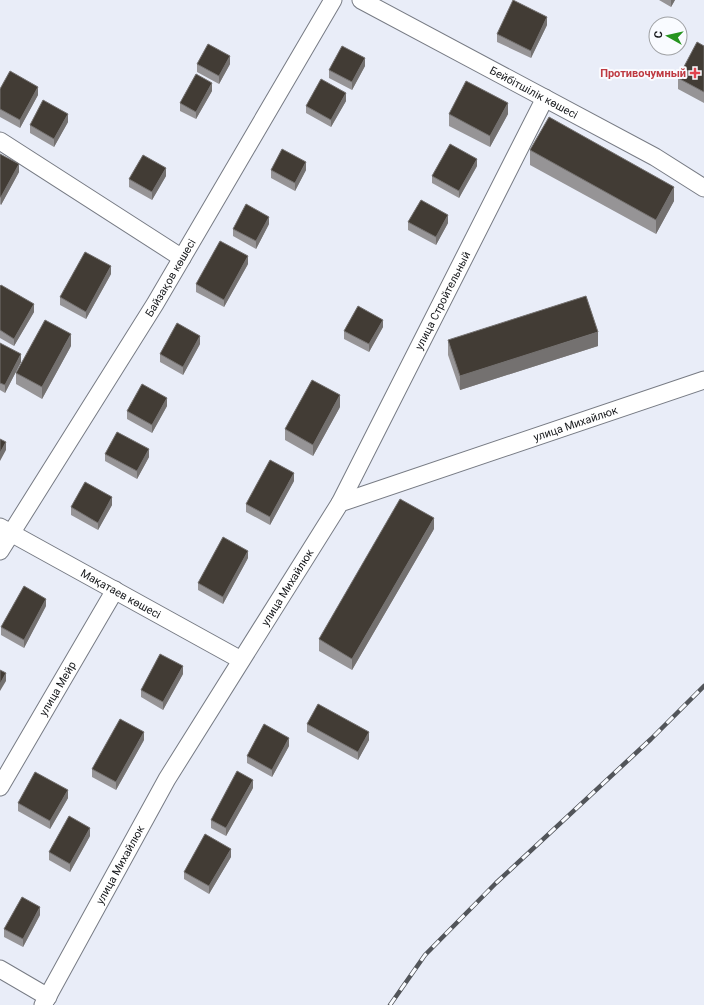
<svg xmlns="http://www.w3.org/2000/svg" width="704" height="1005" font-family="Roboto,sans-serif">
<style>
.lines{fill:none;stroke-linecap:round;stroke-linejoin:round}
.minor-casing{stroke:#777b84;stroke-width:19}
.minor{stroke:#fff;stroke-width:17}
.rail-casing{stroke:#52555a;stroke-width:4.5}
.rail{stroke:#f9fbff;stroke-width:3;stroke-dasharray:9;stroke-linecap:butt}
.wall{fill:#969496}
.shaded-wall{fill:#747170}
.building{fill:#423c35;stroke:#747170}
.health-dot{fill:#e0444e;stroke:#f9fbff;stroke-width:1.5}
.labels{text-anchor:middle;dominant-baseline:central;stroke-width:4;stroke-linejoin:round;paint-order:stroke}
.health-label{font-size:11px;font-weight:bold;fill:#be3a42;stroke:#f9fbff;text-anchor:end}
.street-label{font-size:11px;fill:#17191c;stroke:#f9fbff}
</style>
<rect width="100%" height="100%" fill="#e9edf8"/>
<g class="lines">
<!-- minor casing -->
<g class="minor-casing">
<g id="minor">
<path id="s1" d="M361,0L655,157L704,188"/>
<path d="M0,141L182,258"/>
<path id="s2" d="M340,503L545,98"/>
<path id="s3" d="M0,527L241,660"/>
<path id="s4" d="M0,551L155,304L333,0"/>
<path id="s5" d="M0,787L115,590"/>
<path d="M0,969L48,997"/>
<path id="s6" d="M43,1005L167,779L340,503L704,380"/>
</g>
</g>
<!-- minor -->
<use href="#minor" class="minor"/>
<!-- rail casing -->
<g class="rail-casing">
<path id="rail" d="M390,1005L425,955L496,883L651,739L704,686"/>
</g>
<!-- rail -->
<use href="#rail" class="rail"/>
</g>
<!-- wall -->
<path class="wall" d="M659,0H675L671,7Z
M547,25L531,58L497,42V34Z
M704,46V103L678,89V78Z
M197,64H230L219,84L197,72Z
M365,66L352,90L329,78V70Z
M0,89L38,95L20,128L0,117Z
M212,91L196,119L180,111V103Z
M346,101L331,127L306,113V106Z
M449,114H508L490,147L449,126Z
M68,122L54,147L30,133V125Z
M530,150L674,201L656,234L530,165Z
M0,154L19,172L1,205L0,204Z
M477,166L459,198L432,183V176Z
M271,170H306L295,191L271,178Z
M166,176L152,200L129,187V179Z
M408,222L448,223L436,245L408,230Z
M269,224L256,249L233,236V229Z
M248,264L224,307L196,292V284Z
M111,274L86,319L60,305V297Z
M0,286L34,312L14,346L0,338Z
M383,327L369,352L344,339V331Z
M448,340L598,346L460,390L448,355Z
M0,343L21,362L5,393L0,390Z
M200,344L183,375L160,362V354Z
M71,346L42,399L16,384V373Z
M167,406L152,433L127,419V411Z
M340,407L313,456L285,440V429Z
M105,454L149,457L137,479L105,461Z
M294,481L270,525L246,512V504Z
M112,505L98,530L71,515V507Z
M434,529L352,670L319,651V639Z
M248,558L223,604L198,590V583Z
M46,606L24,648L1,635V627Z
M183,674L163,710L141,697V690Z
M307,724L369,740L358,760L307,732Z
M144,740L116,790L92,777V769Z
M289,746L272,777L247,763V756Z
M253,788L226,836L211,828V820Z
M68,798L50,829L18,811V803Z
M90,836L70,872L49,860V852Z
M231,857L209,894L184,879V872Z
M40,915L23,947L4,937V929Z"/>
<!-- shaded-wall -->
<path class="shaded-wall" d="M671,0H675L671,7Z
M547,17V25L531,58V51Z
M230,56V64L219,84V76Z
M365,58V66L352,90V82Z
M212,83V91L196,119V112Z
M38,87V95L20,128V120Z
M346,93V101L331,127V120Z
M508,103V114L490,147V136Z
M68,114V122L54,147V139Z
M477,159V166L459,198V191Z
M306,162V170L295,191V183Z
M19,164V172L1,205V197Z
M166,168V176L152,200V192Z
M674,187V201L656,234V220Z
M448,215V223L436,245V237Z
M269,217V224L256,249V241Z
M248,256V264L224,307V300Z
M111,266V274L86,319V312Z
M34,304V312L14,346V339Z
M383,320V327L369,352V344Z
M598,332V346L460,390V376Z
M71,334V346L42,399V387Z
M200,336V344L183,375V367Z
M21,354V362L5,393V385Z
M340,395V407L313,456V445Z
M167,398V406L152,433V425Z
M6,442V450L0,461V453Z
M149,449V457L137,479V471Z
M294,473V481L270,525V517Z
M112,497V505L98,530V523Z
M434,518V529L352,670V659Z
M248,551V558L223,604V597Z
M46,599V606L24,648V640Z
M183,666V674L163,710V702Z
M6,673V681L0,691V684Z
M144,732V740L116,790V782Z
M369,732V740L358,760V752Z
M289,738V746L272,777V770Z
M253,780V788L226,836V828Z
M68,790V798L50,829V821Z
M90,828V836L70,872V864Z
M231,849V857L209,894V886Z
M40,907V915L23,947V939Z"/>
<!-- building -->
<path class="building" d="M513,0L547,17L531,51L497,34Z
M697,42L704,46V92L678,78Z
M208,44L230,56L219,76L197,64Z
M342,46L365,58L352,82L329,70Z
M10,71L38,87L20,120L0,109V89Z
M196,74L212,83L196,112L180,103Z
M321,79L346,93L331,120L306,106Z
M466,81L508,103L490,136L449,114Z
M43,100L68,114L54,139L30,125Z
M549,117L674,187L656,220L530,150Z
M450,144L477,159L459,191L432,176Z
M282,149L306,162L295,183L271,170Z
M0,154L19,164L1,197H0Z
M143,155L166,168L152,192L129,179Z
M421,200L448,215L436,237L408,222Z
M246,204L269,217L256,241L233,229Z
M220,241L248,256L224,300L196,284Z
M85,252L111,266L86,312L60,297Z
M1,285L34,304L14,339L0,330V286Z
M586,296L598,332L460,376L448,340Z
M358,306L383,320L369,344L344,331Z
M45,320L71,334L42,387L16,373Z
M177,323L200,336L183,367L160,354Z
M0,343L21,354L5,385L0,383Z
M312,380L340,395L313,445L285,429Z
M142,384L167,398L152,425L127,411Z
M117,432L149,449L137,471L105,454Z
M0,439L6,442L0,453Z
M270,460L294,473L270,517L246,504Z
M85,482L112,497L98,523L71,507Z
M400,499L434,518L352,659L319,639Z
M223,537L248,551L223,597L198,583Z
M24,586L46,599L24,640L1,627Z
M160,654L183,666L163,702L141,690Z
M0,670L6,673L0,684Z
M318,704L369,732L358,752L307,724Z
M120,719L144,732L116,782L92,769Z
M264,724L289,738L272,770L247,756Z
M237,771L253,780L226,828L211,820Z
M35,772L68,790L50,821L18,803Z
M69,816L90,828L70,864L49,852Z
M205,834L231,849L209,886L184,872Z
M22,897L40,907L23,939L4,929Z"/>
<!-- markers -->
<path class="health-dot" d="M693 67h4v4h4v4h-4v4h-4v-4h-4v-4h4z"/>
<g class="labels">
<!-- health labels -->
<g class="health-label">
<text x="686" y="73">Противочумный</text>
</g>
<!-- street labels -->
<g class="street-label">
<text stroke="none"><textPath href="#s1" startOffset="196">Бейбітшілік көшесі</textPath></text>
<text stroke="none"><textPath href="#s4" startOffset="322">Байзақов көшесі</textPath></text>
<text stroke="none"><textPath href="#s2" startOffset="227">улица Стройтельный</textPath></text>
<text stroke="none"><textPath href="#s6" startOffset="832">улица Михайлюк</textPath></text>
<text stroke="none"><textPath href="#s6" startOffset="484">улица Михайлюк</textPath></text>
<text stroke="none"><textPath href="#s3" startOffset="138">Мақатаев көшесі</textPath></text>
<text stroke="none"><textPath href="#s5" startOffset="114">улица Мейр</textPath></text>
<text stroke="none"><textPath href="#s6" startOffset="160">улица Михайлюк</textPath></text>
</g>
</g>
<!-- north arrow -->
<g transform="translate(668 36) rotate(278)"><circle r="19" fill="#f9fbff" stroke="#9fa1a4"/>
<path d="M0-3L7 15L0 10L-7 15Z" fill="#26941f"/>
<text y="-6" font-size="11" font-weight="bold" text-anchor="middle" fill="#17191c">С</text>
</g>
</svg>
